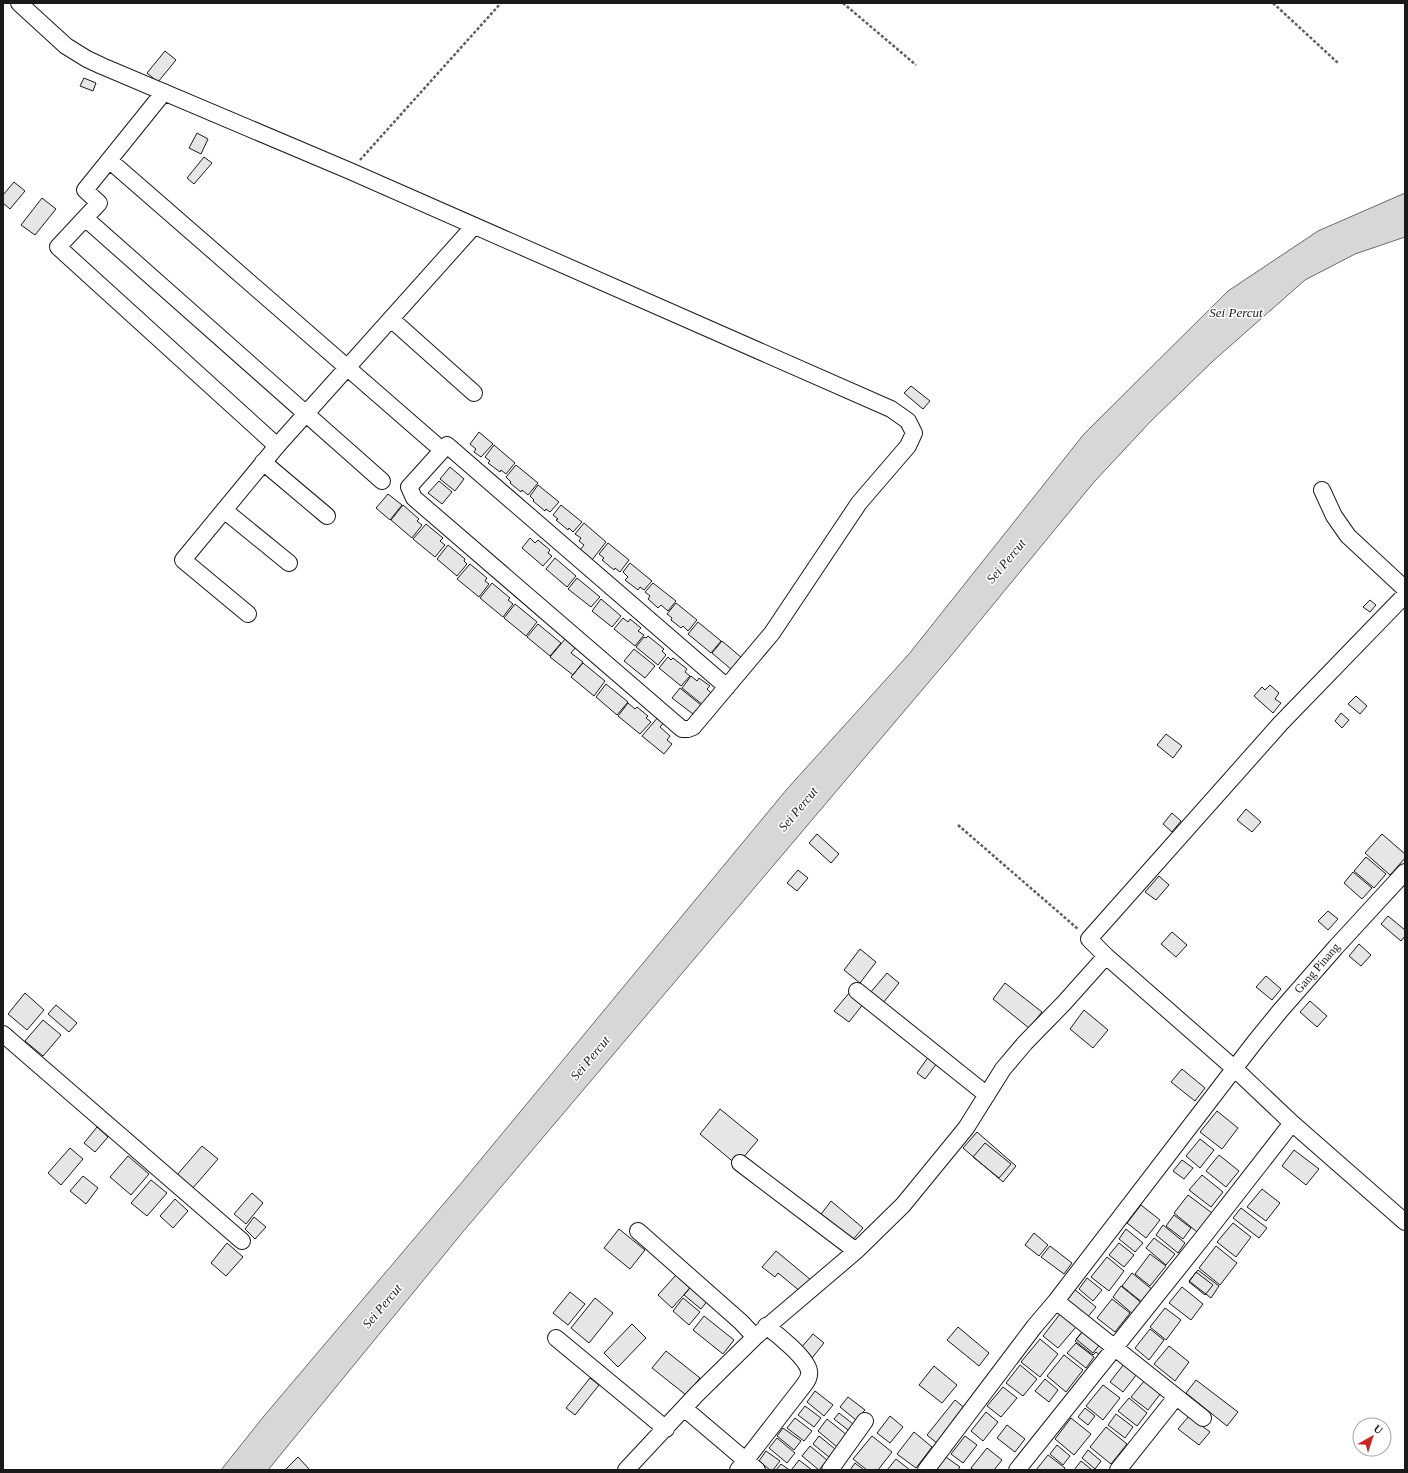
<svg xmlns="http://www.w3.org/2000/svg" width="1408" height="1473" font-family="'Times New Roman',serif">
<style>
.water{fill:#d7d7d7;stroke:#6a6a6a}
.building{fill:#e6e6e6;stroke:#1a1a1a}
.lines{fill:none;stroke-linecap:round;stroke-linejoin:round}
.minor-casing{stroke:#1a1a1a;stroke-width:18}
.path{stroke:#5f5f5f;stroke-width:2.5;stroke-dasharray:3 2;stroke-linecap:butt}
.minor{stroke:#fff;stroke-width:16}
.labels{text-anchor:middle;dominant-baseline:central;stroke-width:3;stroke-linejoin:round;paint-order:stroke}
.street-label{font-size:12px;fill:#1a1a1a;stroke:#fff}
.water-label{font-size:13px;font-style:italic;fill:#1a1a1a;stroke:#fff}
</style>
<rect width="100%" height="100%" fill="#fff"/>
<!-- water -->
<path class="water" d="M1405,193V237L1355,254L1305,280L1213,361L1151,421L1094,482L950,657L462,1233L268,1470H221L264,1416L463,1181L787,789L909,654L1084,434L1228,291L1318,231Z"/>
<!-- building -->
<path class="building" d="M165,51L176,60L158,82L147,73Z
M84,78L96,83L93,91L80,86Z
M197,133L208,139L201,154L189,148Z
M204,157L212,163L194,184L187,178Z
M14,182L25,191L10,209L3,203V195Z
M42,198L56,209L35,235L21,225Z
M911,386L930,401L923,409L904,393Z
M479,432L493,444L481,457L474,452L476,449L470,444Z
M494,445L515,463L506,474L501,470L500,472L488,463L490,461L485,457Z
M516,465L538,483L528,495L522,490L521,492L510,483L511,482L506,477Z
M450,467L464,479L455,491L440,479Z
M439,481L452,492L442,504L428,493Z
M538,485L559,502L550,512L546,509L545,511L533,501L534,500L530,496Z
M388,494L402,505L390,520L376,508Z
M403,505L419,519L417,521L422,525L412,538L391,520Z
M561,505L582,522L573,532L569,528L568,530L556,520L558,519L553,515Z
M584,523L606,542L592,560L580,550L584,545L579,541L581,538L575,534Z
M426,524L443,538L440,541L445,545L435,557L413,539Z
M530,538L535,543L538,540L550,550L548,553L552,556L543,566L522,548Z
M608,543L629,560L620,572L615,568L614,570L602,560L604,558L599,554Z
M448,545L465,559L464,561L467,564L457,576L437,559Z
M555,558L576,576L567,587L546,569Z
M630,563L652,581L644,590L640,587L638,590L625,580L628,577L623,572Z
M470,564L487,578L485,581L489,584L479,597L457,579Z
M577,578L600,597L591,607L568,589Z
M492,583L510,598L508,600L513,604L503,617L480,598Z
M653,583L676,601L668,611L661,605L658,608L648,599L650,596L645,592Z
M601,599L621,616L612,627L592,611Z
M1370,600L1376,605L1370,612L1363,607Z
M676,603L697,620L688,631L683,626L681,628L671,620L672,618L667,614Z
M515,604L537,622L526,636L504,618Z
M623,618L628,622L630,619L641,628L638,631L644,635L635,646L614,629Z
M698,622L721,641L711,653L688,634Z
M538,624L561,643L550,656L527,637Z
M648,636L664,649L662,651L666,655L658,665L636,647L644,637L646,638Z
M566,638L576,647L571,653L583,662L573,675L550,657Z
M722,641L742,658L732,670L712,653Z
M634,649L655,666L645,678L624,661Z
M668,657L671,660L673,658L687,669L685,672L690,676L681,686L659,668Z
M583,663L605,681L594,696L571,677Z
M691,676L697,681L699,678L710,686L707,689L712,694L703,705L682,688Z
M606,684L628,702L617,715L596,697Z
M1270,685L1279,693L1275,699L1281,703L1273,713L1254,696L1262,687L1265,690Z
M680,688L701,705L693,714L672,698Z
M1356,696L1367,706L1360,714L1348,704Z
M628,703L635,709L637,707L648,716L646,718L651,722L640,734L618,716Z
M1341,713L1349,720L1342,728L1335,721Z
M659,716L665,721L660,727L670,736L667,740L672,744L664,754L642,736Z
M1166,734L1182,746L1173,758L1157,745Z
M1246,809L1261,822L1252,832L1237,820Z
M1172,813L1181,821L1172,832L1163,824Z
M817,834L839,854L831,863L809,843Z
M1382,834L1405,854V858L1390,875L1365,853Z
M1366,857L1386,874L1374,888L1354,871Z
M798,870L808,878L797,891L787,883Z
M1353,872L1372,888L1362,899L1344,883Z
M1159,876L1169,885L1156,900L1145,892Z
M1328,911L1338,919L1328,930L1318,921Z
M1388,916L1405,930V936L1401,941L1381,924Z
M1172,932L1187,945L1176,957L1161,944Z
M1359,944L1371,955L1361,966L1349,956Z
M860,949L876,962L860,983L844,970Z
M887,973L899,983L883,1003L870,993Z
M1266,976L1281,989L1272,1000L1256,987Z
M1005,983L1042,1012L1029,1028L993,999Z
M850,992L864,1003L849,1022L834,1011Z
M25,993L44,1010L27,1030L8,1014Z
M1310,1001L1327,1016L1317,1027L1300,1012Z
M56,1005L77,1023L69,1032L48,1014Z
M1084,1010L1108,1030L1093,1048L1070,1029Z
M43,1020L61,1035L43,1056L25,1041Z
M929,1056L938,1062L925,1079L917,1073Z
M1182,1069L1205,1088L1195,1101L1171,1082Z
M720,1109L758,1140L737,1165L700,1134Z
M1217,1111L1238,1128L1222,1149L1200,1132Z
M97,1127L108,1137L95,1152L84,1143Z
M977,1132L1016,1166L1003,1182L963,1148Z
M1200,1139L1214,1150L1200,1168L1186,1156Z
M985,1143L1011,1164L999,1178L973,1157Z
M202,1146L218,1159L192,1189L177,1175Z
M70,1148L83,1159L61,1185L48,1173Z
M1294,1150L1319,1169L1306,1185L1282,1166Z
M1219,1155L1239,1171L1226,1187L1206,1171Z
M128,1156L149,1174L131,1195L110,1177Z
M1182,1160L1193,1168L1184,1179L1173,1171Z
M1202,1175L1223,1192L1211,1207L1189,1190Z
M83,1176L98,1188L86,1204L70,1191Z
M151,1180L167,1193L147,1216L131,1203Z
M1262,1189L1280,1203L1266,1221L1247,1207Z
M252,1193L263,1203L246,1224L234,1214Z
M1188,1195L1212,1213L1197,1232L1174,1213Z
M175,1199L188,1211L173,1228L160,1216Z
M831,1201L863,1228L850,1243L819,1217Z
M1141,1205L1160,1220L1146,1238L1127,1223Z
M1241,1208L1267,1228L1259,1238L1233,1218Z
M1174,1215L1191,1228L1183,1239L1166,1226Z
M254,1217L266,1227L255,1239L245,1229Z
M1233,1223L1251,1237L1236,1257L1217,1242Z
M1163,1225L1185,1243L1178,1253L1156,1235Z
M619,1229L645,1250L630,1269L604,1248Z
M1126,1229L1143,1243L1135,1252L1119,1239Z
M1034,1233L1048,1245L1039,1256L1025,1245Z
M1154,1238L1175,1254L1166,1265L1146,1248Z
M227,1243L243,1257L226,1276L211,1263Z
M1119,1243L1134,1255L1124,1267L1109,1255Z
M1050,1246L1072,1263L1064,1274L1041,1257Z
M1216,1246L1237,1263L1220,1285L1199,1268Z
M776,1251L811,1280L801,1292L778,1273L775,1277L762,1267Z
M1150,1254L1166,1266L1150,1286L1135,1274Z
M1107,1257L1124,1271L1109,1291L1091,1277Z
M1198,1270L1219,1286L1211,1298L1189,1281Z
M1196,1272L1213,1285L1205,1295L1189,1282Z
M1132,1273L1154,1291L1143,1303L1122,1286Z
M676,1275L690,1288L672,1308L658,1295Z
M1087,1278L1102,1290L1093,1301L1079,1289Z
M692,1285L709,1299L701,1309L684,1295Z
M1121,1286L1143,1304L1134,1315L1113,1297Z
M1182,1287L1203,1304L1191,1320L1169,1303Z
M1074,1289L1096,1307L1086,1319L1065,1302Z
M570,1292L585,1304L568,1325L553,1313Z
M595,1298L613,1313L589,1343L571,1328Z
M683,1298L700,1312L689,1325L673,1311Z
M1112,1299L1130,1313L1115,1332L1097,1318Z
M1165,1308L1181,1320L1166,1340L1150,1327Z
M1060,1314L1076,1327L1058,1348L1043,1336Z
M704,1316L734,1340L723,1354L693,1330Z
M632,1324L646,1338L618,1367L604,1353Z
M958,1327L989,1353L979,1366L947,1340Z
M1086,1327L1111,1347L1103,1358L1096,1352L1093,1355L1075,1341Z
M1150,1329L1164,1340L1149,1360L1135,1348Z
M1084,1330L1101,1343L1093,1353L1076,1339Z
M813,1334L824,1343L812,1358L800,1349Z
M1040,1339L1058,1354L1040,1377L1021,1362Z
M1076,1343L1094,1357L1086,1368L1067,1353Z
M1169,1346L1189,1362L1175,1381L1154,1364Z
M666,1351L700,1378L686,1395L652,1368Z
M1064,1355L1083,1370L1066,1392L1047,1376Z
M1124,1364L1137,1374L1123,1392L1110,1382Z
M1020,1365L1037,1379L1023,1396L1006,1383Z
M934,1366L957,1385L942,1403L919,1385Z
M590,1378L599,1385L575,1415L566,1408Z
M1045,1379L1058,1390L1049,1402L1035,1391Z
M1145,1380L1161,1393L1148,1410L1131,1397Z
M1196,1380L1238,1412L1227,1426L1186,1393Z
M1103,1385L1120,1398L1103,1420L1086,1406Z
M1003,1387L1017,1398L1001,1417L987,1406Z
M815,1391L833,1405L824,1416L807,1402Z
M848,1397L865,1410L856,1420L840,1407Z
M1129,1398L1147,1413L1137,1426L1118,1411Z
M955,1400L966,1409L938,1444L927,1435Z
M805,1406L821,1418L814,1427L798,1415Z
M1085,1408L1095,1416L1088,1425L1078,1417Z
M986,1412L998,1422L983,1441L971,1431Z
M839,1413L853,1424L848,1430L834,1419Z
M1116,1414L1133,1427L1125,1438L1108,1425Z
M890,1416L903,1427L890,1443L877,1433Z
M1189,1416L1210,1432L1199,1445L1178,1429Z
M795,1418L812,1431L804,1441L787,1428Z
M1071,1418L1091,1434L1074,1455L1055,1439Z
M827,1419L847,1435L837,1447L818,1431Z
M1007,1425L1025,1439L1015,1452L997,1438Z
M1106,1427L1127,1444L1111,1464L1090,1447Z
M783,1428L801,1441L794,1450L777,1436Z
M914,1432L932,1447L916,1468L897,1454Z
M819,1436L835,1449L829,1457L813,1444Z
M872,1436L892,1452L878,1470H867L853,1459Z
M965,1436L977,1445L963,1463L951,1454Z
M777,1438L795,1453L787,1463L769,1448Z
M1057,1445L1070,1456L1063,1465L1050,1454Z
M810,1446L827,1460L819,1470L802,1456Z
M987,1448L1002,1460L994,1470H974L971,1468Z
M1088,1450L1101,1461L1095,1469L1082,1458Z
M766,1451L780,1461L773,1470H770L759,1461Z
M1048,1455L1065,1468L1064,1470H1036Z
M298,1457L310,1470H285Z
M946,1457L960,1467L958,1470H936Z
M896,1459L910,1470H887Z
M799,1460L812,1470H794L792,1469Z
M1081,1461L1092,1470H1074Z
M855,1463L864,1470H850Z
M781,1464L788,1469V1470H776Z"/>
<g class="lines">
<!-- minor casing -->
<g class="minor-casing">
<path id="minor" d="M19,3L66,46L87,59L102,66L350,171L891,409L908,421L914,433L908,446L859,503L772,633L693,727L688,729H682L414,498L409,487L447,445L727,687
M164,92L85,190L99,203L58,247L277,446
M109,160L435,444
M85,218L382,481
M391,319L474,393
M263,462L327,516
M1322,490L1334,516L1348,536L1405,589
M224,510L289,563
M1405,595L1281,723L1089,939L1106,956L1235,1069L1292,1123L1405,1222
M248,614L183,560L277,446L474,226
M857,991L987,1095
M3,1034L242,1241
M740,1163L856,1251
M638,1231L741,1322L755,1337
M1056,1301L1203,1418
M556,1338L666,1429
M685,1409L757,1470
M626,1470L697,1394L755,1337L856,1251L903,1205L966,1128L1003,1069L1025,1043L1064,1003L1106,956
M738,1470L804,1385C807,1381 810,1377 809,1371C807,1358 777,1334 766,1326
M830,1470L865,1421
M926,1470L1034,1327L1056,1301L1254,1043L1280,1011L1336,947L1405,872
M1017,1470L1204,1236L1292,1123
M1118,1470L1176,1397"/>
</g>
<!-- path -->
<path class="path" d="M843,3L916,65
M1273,3L1338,63
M360,160L501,3
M958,825L1078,929"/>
<!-- minor -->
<use href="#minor" class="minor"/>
</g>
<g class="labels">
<!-- street labels -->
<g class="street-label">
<text transform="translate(1317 968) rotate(-49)">Gang Pinang</text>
</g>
<!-- water labels -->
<g class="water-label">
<text x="1236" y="312">Sei Percut</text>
<text transform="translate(1006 561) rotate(-50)">Sei Percut</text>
<text transform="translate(798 809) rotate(-50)">Sei Percut</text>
<text transform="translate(590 1058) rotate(-50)">Sei Percut</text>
<text transform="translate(382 1306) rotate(-50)">Sei Percut</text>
</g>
</g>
<!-- border -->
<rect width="1408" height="1473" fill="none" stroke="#1a1a1a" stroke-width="8"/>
<!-- north arrow -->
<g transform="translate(1372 1437) rotate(39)"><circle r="19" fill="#ffffff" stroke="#a3a3a3"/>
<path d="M0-3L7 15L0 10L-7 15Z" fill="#c62828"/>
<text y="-6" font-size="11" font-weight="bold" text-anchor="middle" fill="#1a1a1a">U</text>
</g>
</svg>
